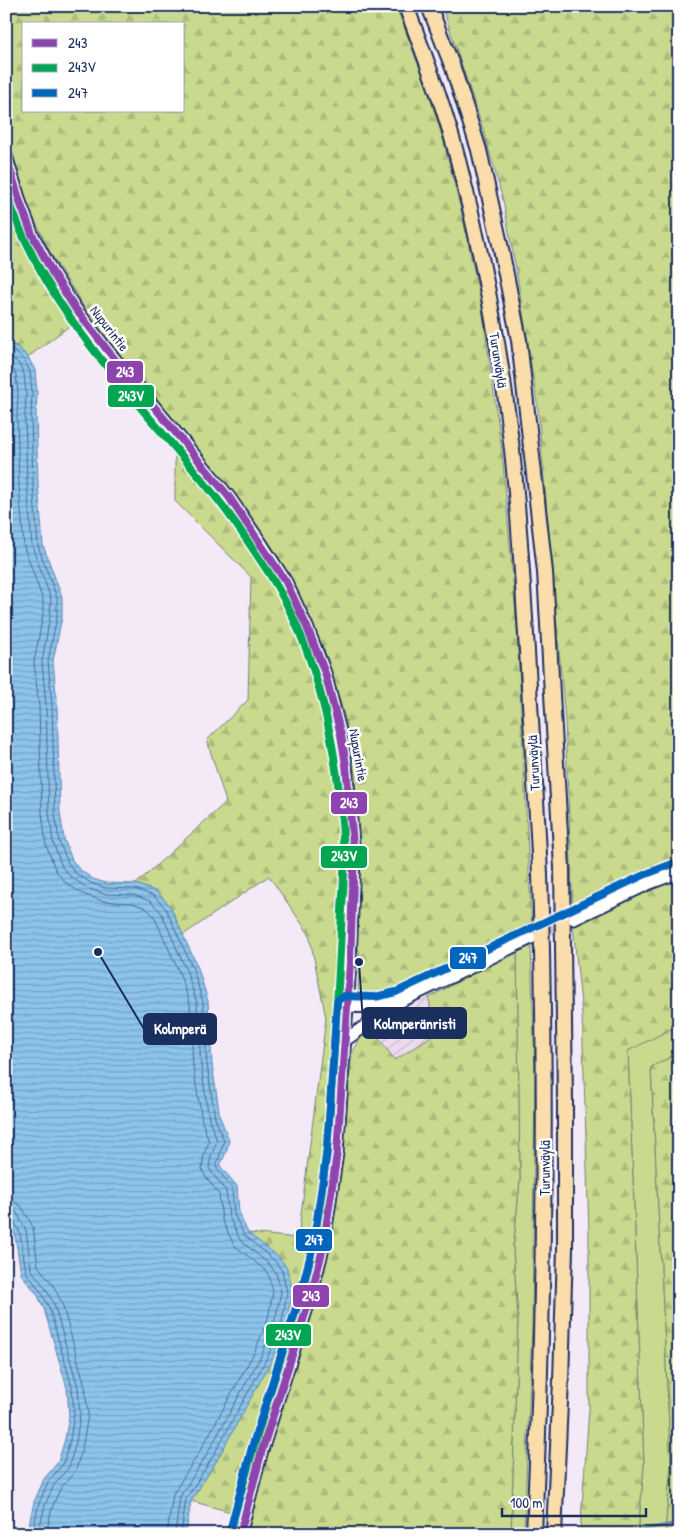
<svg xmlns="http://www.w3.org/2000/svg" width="685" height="1540" font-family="'Patrick Hand',sans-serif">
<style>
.industrial{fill:url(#industrial-furrows)}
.green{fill:#c9d98d;stroke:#728476}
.forest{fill:url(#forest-firs);stroke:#728476;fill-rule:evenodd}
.water{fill:url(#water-rules);stroke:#5f88b3}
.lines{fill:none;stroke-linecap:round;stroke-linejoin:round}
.shore{stroke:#496b96;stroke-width:1}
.stream{stroke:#5f88b3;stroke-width:3}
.secondary-tunnel{stroke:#c9c4d8;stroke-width:11;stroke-dasharray:11 5.5;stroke-linecap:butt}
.secondary-casing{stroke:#1b2f5e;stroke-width:15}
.highway-casing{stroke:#1b2f5e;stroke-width:18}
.secondary{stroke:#fff;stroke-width:11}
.highway{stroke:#faddab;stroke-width:14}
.bus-1-casing{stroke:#fff;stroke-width:11}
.bus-2-casing{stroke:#fff;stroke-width:11}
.bus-3-casing{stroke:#fff;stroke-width:11}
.bus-1{stroke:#8e44ad;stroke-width:8}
.bus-2{stroke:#00a651;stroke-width:8}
.bus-3{stroke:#0065bd;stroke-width:8}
.labels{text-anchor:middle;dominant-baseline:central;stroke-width:5;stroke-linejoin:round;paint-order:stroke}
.street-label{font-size:14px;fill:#1b2f5e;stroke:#fff}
.leader{fill:none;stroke:#1b2f5e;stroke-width:2}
.callout-dot{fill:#1b2f5e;stroke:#fff;stroke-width:2}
.callout{fill:#1b2f5e;stroke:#1b2f5e;stroke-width:2}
.callout-label{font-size:15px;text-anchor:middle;font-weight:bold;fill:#fff}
.line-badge{stroke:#fff;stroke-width:2}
.badge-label{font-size:14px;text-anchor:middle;font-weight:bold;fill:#fff}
</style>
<defs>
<pattern id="industrial-furrows" width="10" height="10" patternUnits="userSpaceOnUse" patternTransform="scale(1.25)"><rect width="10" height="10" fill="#eddaef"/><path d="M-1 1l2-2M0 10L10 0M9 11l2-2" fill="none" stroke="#cbbbcf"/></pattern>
<pattern id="forest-firs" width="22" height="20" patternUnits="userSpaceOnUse" patternTransform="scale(1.25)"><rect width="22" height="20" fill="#c9d98d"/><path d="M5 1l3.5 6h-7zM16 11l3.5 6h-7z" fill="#acbb7c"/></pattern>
<pattern id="water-rules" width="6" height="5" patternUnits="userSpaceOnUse" patternTransform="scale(1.25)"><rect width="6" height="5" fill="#8dc4eb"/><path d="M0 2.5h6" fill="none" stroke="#72a0c2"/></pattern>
</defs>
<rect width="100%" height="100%" fill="#f4e9f6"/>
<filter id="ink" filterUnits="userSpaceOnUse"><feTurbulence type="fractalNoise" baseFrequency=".02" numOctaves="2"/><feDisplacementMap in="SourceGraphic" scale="10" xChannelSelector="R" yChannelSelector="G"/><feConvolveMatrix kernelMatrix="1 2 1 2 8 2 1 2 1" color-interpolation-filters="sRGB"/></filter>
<g filter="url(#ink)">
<!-- industrial -->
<path class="industrial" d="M428,998L430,1003V1037L395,1060L370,1027L384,1016L410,1004Z"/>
<!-- green -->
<path class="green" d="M531,944L535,1074L532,1327L524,1534H511L518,1319L513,1250L520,1180L517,950Z
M679,1025V1053L651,1068L671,1465L665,1534H638L644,1465L628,1050Z"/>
<!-- forest -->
<path class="forest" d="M6,6H396L427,87L444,142L462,214L482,307L502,452L517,627L532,932L372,1002L364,999L359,994L358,987L360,957L355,933L359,875L355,776L345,718L327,657L306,609L272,547L241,505L187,435L93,322L52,256L29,208L14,158L6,125ZM24,24H184V111H24Z
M442,6H679V866L654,873L573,913L565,720L538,409L516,269L503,200L483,129Z
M6,179C21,230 48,276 76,321L28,357L17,346L6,344Z
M175,445L238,521L273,573L302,629L321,681L335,731L336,760L345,790L348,838L345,920L331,1142L318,1239L307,1287L252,1455L238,1514L191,1501L217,1460L243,1410L258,1242L248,1233L298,1238L326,1018L309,934L269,876L183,935L170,906L157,892L136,884L226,802L207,740L248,700L251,577L175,501Z
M679,876V1025L628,1051L644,1465L638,1534H580L589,1409V1232L582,1014L573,926L630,897Z
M517,950L520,1180L513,1250L518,1319L511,1534H248L261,1476L320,1280L333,1221L352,1053L361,1037L370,1027L395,1060L430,1037V1003L428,998Z
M679,1053V1534H665L671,1465L651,1067Z"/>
<!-- water -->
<path class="water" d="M6,344L17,346L28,357L35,370L37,393L36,416L38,484L43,545L62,597V617L53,661L57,705L60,812L64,839L72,860L79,869L93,879L106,883L136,884L157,892L170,906L198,968L208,1001L212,1064L220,1117L229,1140L227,1150L220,1166L237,1186L239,1213L248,1233L279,1257L287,1268L293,1292L286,1323L273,1358L217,1460L191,1501L186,1534H27L34,1502L44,1479L58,1462L65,1439L69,1416L67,1388L44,1309L37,1294L21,1274L15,1235L6,1215Z"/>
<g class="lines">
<!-- shore -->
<path class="shore" d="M6,349L14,351L24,360L30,372L32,393L31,416L33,484L38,546L57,598V617L48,661L52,705L55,813L59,841L68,863L75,873L91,883L105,888L135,889L154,896L166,909L193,969L203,1002L207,1065L215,1118L224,1141L216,1167L232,1188L234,1214L244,1235L275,1261L282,1271L287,1292L282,1322L268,1356L212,1458L186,1499L181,1534
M6,355L11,357L19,364L24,374L26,393L25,416L27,484L32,546L51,599L50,616L42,662L46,706L49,813L53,842L62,867L71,877L87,888L104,894L134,895L150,901L161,912L187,972L197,1003L201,1066L209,1119L217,1141L211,1156L209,1168L212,1173L226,1191L229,1217L240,1240L270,1265L276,1273L281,1292L275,1320L262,1354L207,1454L180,1497L175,1534
M6,363L13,368L16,375L18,393L17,416L19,485L24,547L43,600V615L34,662L39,706L42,813L46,845L56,871L66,883L83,894L102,901L132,903L146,908L154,916L180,974L190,1004L193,1066L202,1121L209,1142L204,1154L202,1169L205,1176L219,1194L222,1220L234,1245L265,1270L269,1276L273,1292L268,1318L255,1351L200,1451L173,1494L167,1534
M6,1201L15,1202L22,1207L33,1227L38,1266L53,1285L62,1303L85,1386L88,1415L83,1444L76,1470L60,1489L52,1508L46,1534
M6,1208L12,1209L17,1213L26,1230L31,1269L46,1289L54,1304L78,1387L80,1415L76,1442L69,1467L54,1485L45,1505L38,1534
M6,1215L12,1217L20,1233L26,1272L41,1292L49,1307L72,1387L74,1415L70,1440L63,1464L48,1482L39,1503L32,1534"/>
<!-- stream -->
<path class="stream" d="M619,1534L679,1523"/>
<!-- secondary-tunnel -->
<path class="secondary-tunnel" d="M535,937L568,921"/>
<!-- secondary casing -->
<g class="secondary-casing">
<path id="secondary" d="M6,156L21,205L32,234L52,272L75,308L108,351L229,497L261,543L286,582L307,627L325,673L341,735L346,765L354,855L350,963L337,1153L323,1248L311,1295L262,1450L240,1534
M574,919L650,883L679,872
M346,1006L376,1007L394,1003
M344,1041L399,1002L531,938"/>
</g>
<!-- highway casing -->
<g class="highway-casing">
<path id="highway" d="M406,6C425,57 445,108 458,160C483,255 501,352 512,450C522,545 526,640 532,736C535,782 538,829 540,875C547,1095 544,1314 534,1534
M429,6L453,68L479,150L500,244L519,340L545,572L562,868L565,1099V1249L561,1381L554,1534"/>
</g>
<!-- secondary -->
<use href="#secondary" class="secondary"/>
<!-- highway -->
<use href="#highway" class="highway"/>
<!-- bus-1 casing -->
<g class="bus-1-casing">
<path id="bus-1" d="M6,157L21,205L32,234L52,272L75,308L108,351L229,497L286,582L307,627L325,673L341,735L346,765L354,855L350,963L337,1153L323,1248L311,1295L262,1450L240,1534"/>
</g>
<!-- bus-2 casing -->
<g class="bus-2-casing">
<path id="bus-2" d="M6,191C44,314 142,403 219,501C237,524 253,549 269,573C321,656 339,756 344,852C345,871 343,891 342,910C340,952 338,993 335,1034C330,1104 327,1175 313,1244C305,1287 290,1329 277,1370C260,1424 245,1477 230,1531"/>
</g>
<!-- bus-3 casing -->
<g class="bus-3-casing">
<path id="bus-3" d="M230,1531L252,1447L301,1292L313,1246L327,1152L337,1001L344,996L375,997L396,992L646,874L675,863"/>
</g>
<!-- bus-1 -->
<use href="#bus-1" class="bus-1"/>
<!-- bus-2 -->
<use href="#bus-2" class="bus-2"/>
<!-- bus-3 -->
<use href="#bus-3" class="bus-3"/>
</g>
</g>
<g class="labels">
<!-- street labels -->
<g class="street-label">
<text transform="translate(110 328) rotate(52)">Nupurintie</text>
<text transform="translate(499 360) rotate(81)">Turunväylä</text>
<text transform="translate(359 755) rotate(80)">Nupurintie</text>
<text transform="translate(533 763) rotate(-93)">Turunväylä</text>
<text transform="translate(544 1168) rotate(-90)">Turunväylä</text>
</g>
</g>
<!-- callouts -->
<path class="leader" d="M359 962L363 1023M98 952L144 1029"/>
<g class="callout-dot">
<circle cx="359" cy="962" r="5"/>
<circle cx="98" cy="952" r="5"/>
</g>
<g class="callout">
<rect x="363" y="1008" width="103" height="30" rx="5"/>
<rect x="144" y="1014" width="72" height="30" rx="5"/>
</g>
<g class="callout-label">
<text x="415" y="1029">Kolmperänristi</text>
<text x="180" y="1034">Kolmperä</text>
</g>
<g class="line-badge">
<rect x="106" y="360" width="38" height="24" rx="5" fill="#8e44ad"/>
<rect x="107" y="384" width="48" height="24" rx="5" fill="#00a651"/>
<rect x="330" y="791" width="38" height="24" rx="5" fill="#8e44ad"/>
<rect x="320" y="845" width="48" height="24" rx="5" fill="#00a651"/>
<rect x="449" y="946" width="38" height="24" rx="5" fill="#0065bd"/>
<rect x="295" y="1228" width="38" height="24" rx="5" fill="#0065bd"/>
<rect x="292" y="1284" width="38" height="24" rx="5" fill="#8e44ad"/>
<rect x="265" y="1323" width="47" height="24" rx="5" fill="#00a651"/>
</g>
<g class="badge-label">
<text x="125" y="377">243</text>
<text x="131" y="401">243V</text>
<text x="349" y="808">243</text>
<text x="344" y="861">243V</text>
<text x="468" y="963">247</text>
<text x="314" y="1245">247</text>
<text x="311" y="1301">243</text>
<text x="288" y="1340">243V</text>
</g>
<!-- margin -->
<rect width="685" height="1540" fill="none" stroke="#fff" stroke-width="25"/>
<rect x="12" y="12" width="660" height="1515" fill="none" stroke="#1b2f5e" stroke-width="2" filter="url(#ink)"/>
<!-- legend -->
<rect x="22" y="22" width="162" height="90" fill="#ffffff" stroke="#a4acbf"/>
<rect x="32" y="39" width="25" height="8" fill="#8e44ad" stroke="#a4acbf"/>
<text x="68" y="48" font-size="15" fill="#1b2f5e">243</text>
<rect x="32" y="64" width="25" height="8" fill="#00a651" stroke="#a4acbf"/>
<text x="68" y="72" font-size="15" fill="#1b2f5e">243V</text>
<rect x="32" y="89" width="25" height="8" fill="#0065bd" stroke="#a4acbf"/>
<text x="68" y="98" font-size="15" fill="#1b2f5e">247</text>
<!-- scale -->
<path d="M502 1508v8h144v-8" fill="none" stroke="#1b2f5e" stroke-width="2.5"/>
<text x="510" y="1508" font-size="15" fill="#1b2f5e" stroke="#ffffff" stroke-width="4" paint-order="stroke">100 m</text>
</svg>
